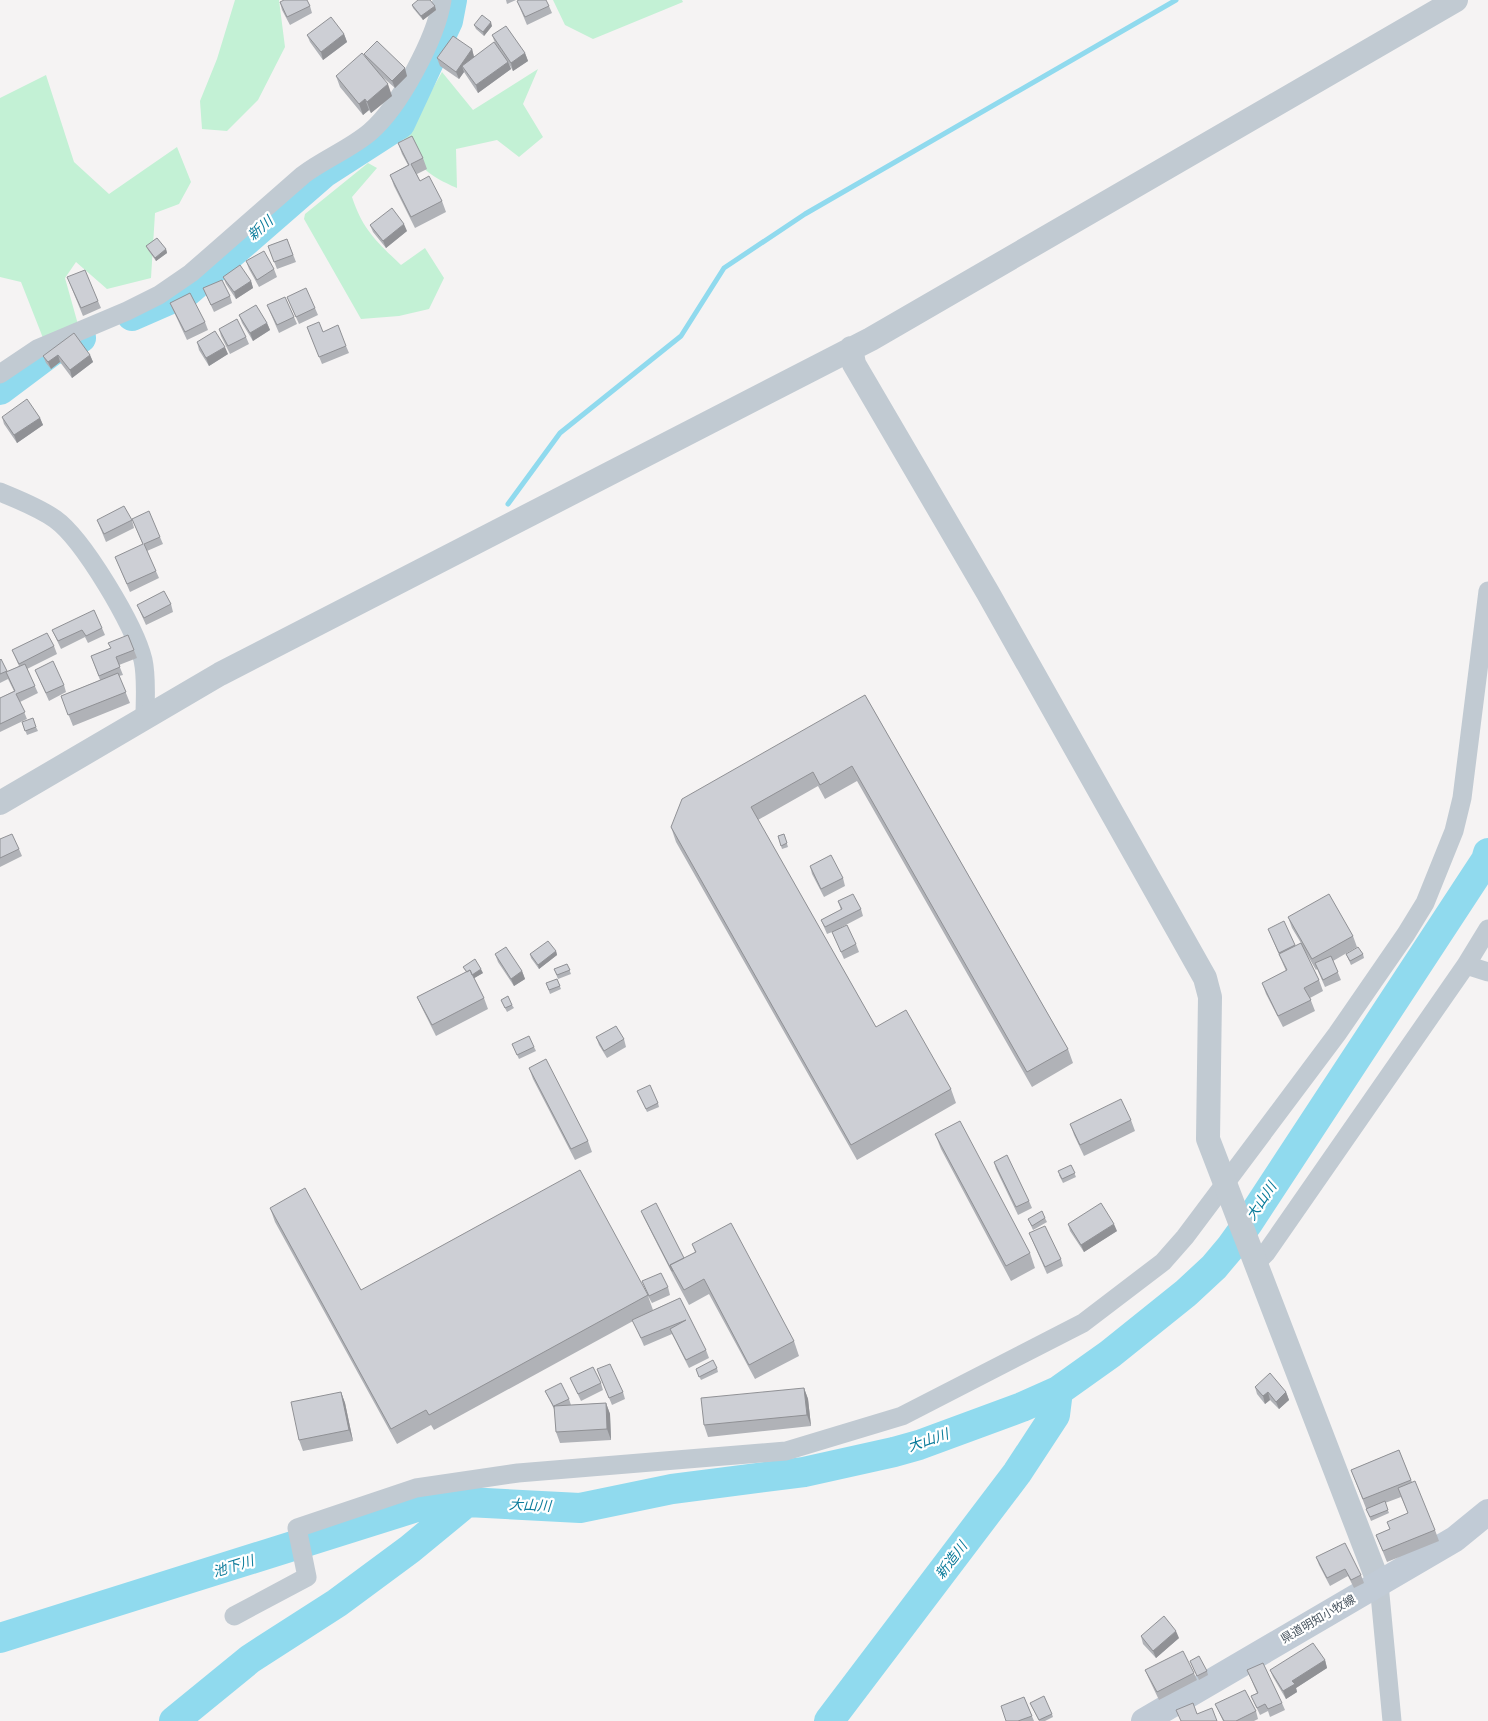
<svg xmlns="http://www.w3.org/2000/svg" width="1488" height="1721" font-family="'DM Sans','Noto Sans JP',sans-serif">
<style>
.green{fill:#c3f1d5}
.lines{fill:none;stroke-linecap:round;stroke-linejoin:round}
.stream{stroke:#90daee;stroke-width:5}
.river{stroke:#90daee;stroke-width:30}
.minor{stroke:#c1cad2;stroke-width:19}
.tertiary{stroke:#c1cad2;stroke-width:24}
.secondary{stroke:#c1cbd6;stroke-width:26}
.wall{fill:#b0b2b7}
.shaded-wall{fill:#909195}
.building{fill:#cdcfd5;stroke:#909195}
.labels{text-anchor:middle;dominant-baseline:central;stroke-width:4.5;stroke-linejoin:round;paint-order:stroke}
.street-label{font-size:12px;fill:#4a5661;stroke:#fff}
.water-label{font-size:14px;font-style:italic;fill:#0c7c9b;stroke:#fff}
</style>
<rect width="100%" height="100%" fill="#f5f3f3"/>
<!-- green -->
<path class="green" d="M235,0H279L285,47L258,100L227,131L202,129L200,101L217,59Z
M553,0H682L683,2L593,39L565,25Z
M538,69L523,104L543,137L519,157L497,140L456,149L457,188C427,175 421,168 403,141L442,72L473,110Z
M46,75L74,162L109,194L177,147L191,182L179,204L155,213L151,278L107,289L76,262L65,278L79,328L43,338L21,282L0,277V98Z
M368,163L377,168L352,197C363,230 376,241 401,265L425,248L444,278L429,309L399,316L361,319L304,219L305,214Z"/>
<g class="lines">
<!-- stream -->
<path class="stream" d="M508,504L560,433L681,336L724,268L805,214L1176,0"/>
<!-- river -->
<path class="river" d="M132,316L187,292L324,173L400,124L448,21L452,0
M0,390L52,351L81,338
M0,1638L420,1506L467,1502L580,1508L672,1489L804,1472L894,1452L919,1445L1022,1407L1058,1391L1110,1354L1186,1293L1214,1267L1230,1248L1248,1223L1486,860L1488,853
M174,1721L250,1659L337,1603L410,1549L467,1502
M829,1721L1017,1473L1055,1415L1058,1391"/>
<!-- minor -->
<path class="minor" d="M0,374L37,349L127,311L159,295L191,273L303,175C324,159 350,149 370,132C400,106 436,38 442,0
M0,492C19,500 38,507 55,519C83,539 135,626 143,660C147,678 145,699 145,717
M1466,965L1488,972
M1256,1263L1266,1253L1466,965L1488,929
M1379,1584L1392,1721
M234,1616L307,1577L297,1528L416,1488L518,1473L786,1451L902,1416L1083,1323L1163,1262L1185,1237L1337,1034L1406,934L1425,903L1454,831L1462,798L1488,591"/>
<!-- tertiary -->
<path class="tertiary" d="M851,348L854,364L988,593L1205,978L1210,997L1208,1139L1379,1584
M0,803L220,674L871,339L1456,0"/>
<!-- secondary -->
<path class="secondary" d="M1144,1721L1455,1539L1488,1512"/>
</g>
<!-- wall -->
<path class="wall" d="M506,0H516L507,4Z
M517,1L549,6L552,13L527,25Z
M280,2L310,6L312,13L290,25L282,10Z
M412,5L436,10L423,20L413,8Z
M474,25L492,26L484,36L476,29Z
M344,34L347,42L323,60L310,42L307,35Z
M492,35L525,53L528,61L513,71L509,64L511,69L478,93L464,72L459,79L440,66L437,58L472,49L474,57L495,43Z
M364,54L407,76L395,88L379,74L392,96L371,113L369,110L363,115L340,87L336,76L365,56Z
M398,143L423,158L427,169L417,174L420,181L442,201L446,212L415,228L394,186L390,175L408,165L402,154Z
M370,225L407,231L386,248L373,232Z
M287,239L296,262L277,269L268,246Z
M146,246L166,249L167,253L156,261L148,250Z
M246,261L274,269L277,277L259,287L249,269Z
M67,277L98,301L101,308L83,316Z
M223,277L251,281L253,288L236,299L226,284Z
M203,288L230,296L232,303L214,312Z
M287,297L315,308L318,315L299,324Z
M170,303L205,322L208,330L187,340L173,310Z
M267,305L294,317L297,324L279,333Z
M239,315L267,323L270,330L253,341L242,323Z
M307,327L323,332L346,346L349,353L322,364Z
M219,329L246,337L249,344L230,354L221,336Z
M197,342L228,354L209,366L199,350Z
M90,355L93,362L72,378L60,362L51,369L46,363L43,356Z
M2,417L40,418L43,425L17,443L4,424Z
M132,519L160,537L163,544L147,551L159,578L130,592L115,557L143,545Z
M97,520H132L134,528L106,542Z
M171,604L173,612L146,625L137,605Z
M102,628L105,635L88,643L85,637L61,649L52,630Z
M128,635L137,658L119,665L123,675L119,676L130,703L73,726L61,696L100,680L91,656L111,648Z
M54,646L57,654L27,669L38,693L20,702L27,719L0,732V698L14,691L8,679L0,683V660L1,659L7,672L19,666L12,650Z
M35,670L64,685L66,692L49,701Z
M865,695L1068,1049L1073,1063L1032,1087L857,781L825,799L818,786L758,820L876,1027L951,1089L956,1103L857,1160L676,842L671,827Z
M22,722L36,727L38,731L27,735Z
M784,834L788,847L782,849L778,836Z
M0,839L19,849L22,856L0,867Z
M810,866L843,878L845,886L824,897L812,874Z
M838,901L861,909L863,916L840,928L856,944L859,952L844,959L832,932L827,934L821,920L841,910Z
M1288,917L1353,936L1357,947L1333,961L1341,980L1325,987L1317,969L1316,970L1305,951L1319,980L1323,991L1310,998L1315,1011L1283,1027L1266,994L1262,983L1286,971L1268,929L1296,946L1301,943L1292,928Z
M556,951L557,955L539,969L531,958L530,954Z
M495,954L522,971L525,979L514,986L498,962Z
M1346,954H1363L1364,958L1351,965Z
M567,964L571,974L558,979L554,969Z
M463,967L483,973L474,978L484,998L488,1009L436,1036L422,1008L417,997L466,972Z
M557,979L561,989L550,994L546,983Z
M501,1000L512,1005L514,1008L507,1012Z
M596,1037L624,1039L626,1047L607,1058L599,1045Z
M512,1044L534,1047L536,1051L519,1059Z
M529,1068L588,1141L592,1152L575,1160L533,1079Z
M639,1095L658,1103L659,1107L647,1112Z
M1131,1120L1135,1131L1084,1156L1074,1135L1070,1124Z
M935,1134L1030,1253L1035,1268L1011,1281L941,1149Z
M994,1162L1029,1201L1032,1208L1018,1215L996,1169Z
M1071,1165L1076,1177L1063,1183L1059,1175Z
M270,1208L361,1290L648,1294L642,1281L668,1287L670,1295L652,1303L648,1296L653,1310L680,1298L706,1350L709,1358L689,1368L672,1334L644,1346L633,1321L434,1430L431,1425L397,1444L275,1222Z
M641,1211L684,1258L695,1252L692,1244L794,1341L799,1356L755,1379L709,1294L689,1305L675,1279L644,1218Z
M1045,1218L1047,1222L1033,1230L1028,1219Z
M1068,1224L1117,1231L1084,1252L1070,1231Z
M1029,1233L1061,1259L1063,1266L1047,1274Z
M717,1368L718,1372L701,1380L697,1372Z
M597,1369L623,1392L625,1399L612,1405Z
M570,1378L601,1383L603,1390L581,1401Z
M1255,1387L1286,1392L1289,1400L1279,1409L1270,1400L1265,1404L1257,1394Z
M804,1388L808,1399L811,1426L708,1437L704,1425Z
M545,1391L569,1399L571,1405L606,1403L610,1414L611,1440L560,1443L556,1432L555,1411Z
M341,1392L345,1403L353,1441L303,1451L299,1440Z
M1399,1450L1412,1482L1435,1530L1439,1541L1387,1562L1376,1535L1390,1529L1408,1513L1401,1497L1385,1503L1389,1513L1371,1521L1351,1470Z
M1316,1557L1361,1575L1364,1583L1354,1588L1348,1576L1330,1586L1319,1565Z
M1141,1636L1179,1638L1156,1658L1143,1644Z
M1325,1660L1327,1668L1296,1688L1297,1692L1286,1699L1273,1677L1270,1670Z
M1190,1661L1207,1671L1208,1675L1199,1680Z
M1145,1670L1194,1673L1197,1680L1159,1700L1148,1677Z
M1247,1670L1282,1703L1285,1710L1270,1717L1268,1711L1260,1715L1251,1696L1257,1693Z
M1024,1697L1034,1721H1006Z
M1030,1703L1052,1714L1053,1717L1045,1721H1039Z
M1215,1704L1256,1711L1258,1719L1254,1721H1223Z"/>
<!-- shaded-wall -->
<path class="shaded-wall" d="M435,6L436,10L423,20L421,16Z
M491,22L492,26L484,36L483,32Z
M344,34L347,42L323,60L321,52Z
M472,49L474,57L462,66L464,72L459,79L456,72Z
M525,53L528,61L513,71L511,63Z
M508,62L511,69L478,93L476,85Z
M405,68L407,76L395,88L392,81Z
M388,84L392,96L371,113L367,102Z
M365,99L369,110L363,115L359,104Z
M404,224L407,231L386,248L383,241Z
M166,249L167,253L156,261L155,258Z
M251,281L253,288L236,299L234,292Z
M267,323L270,330L253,341L250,333Z
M225,347L228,354L209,366L206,358Z
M58,355L60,362L51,369L48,362Z
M90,355L93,362L72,378L70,370Z
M40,418L43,425L17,443L14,435Z
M556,951L557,955L539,969L538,965Z
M481,969L483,973L471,980L470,976Z
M522,971L525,979L514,986L511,979Z
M1114,1224L1117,1231L1084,1252L1081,1245Z
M804,1388L808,1399L811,1426L807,1415Z
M341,1392L345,1403L353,1441L349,1430Z
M1268,1392L1270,1400L1265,1404L1263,1396Z
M1286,1392L1289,1400L1279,1409L1276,1402Z
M606,1403L610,1414L611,1440L607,1429Z
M1176,1631L1179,1638L1156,1658L1153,1651Z
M1325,1660L1327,1668L1296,1688L1297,1692L1286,1699L1283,1691L1292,1681Z"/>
<!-- building -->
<path class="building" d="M284,0H307L310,6L287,17L280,2Z
M418,0H430L435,6L421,16L412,5Z
M519,0H546L549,6L525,17L517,1Z
M482,15L491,22L483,32L474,25Z
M331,17L344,34L321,52L307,35Z
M506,26L525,53L511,63L492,35Z
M453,36L472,49L456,72L437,58Z
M377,41L405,68L392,81L364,54Z
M494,42L508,62L476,85L462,66Z
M362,53L388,84L367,102L365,99L359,104L336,76Z
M412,136L423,158L411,164L420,181L429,176L442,201L411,217L390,175L409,165L398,143Z
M392,208L404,224L383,241L370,225Z
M157,238L166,249L155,258L146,246Z
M287,239L293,255L274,262L268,246Z
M264,251L274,269L257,280L246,261Z
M240,265L251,281L234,292L223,277Z
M85,270L98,301L81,308L67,277Z
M222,280L230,296L211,305L203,288Z
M306,288L315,308L296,317L287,297Z
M190,293L205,322L185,332L170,303Z
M285,297L294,317L277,325L267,305Z
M256,305L267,323L250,333L239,315Z
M237,319L246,337L228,346L219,329Z
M319,322L323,332L338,325L346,346L319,357L307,327Z
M215,331L225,347L206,358L197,342Z
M74,333L90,355L70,370L58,355L48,362L43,356Z
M27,399L40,418L14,435L2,417Z
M124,506L132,520L104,534L97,520Z
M149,511L160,537L144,544L156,571L127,584L115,557L143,544L132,519Z
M164,591L171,604L144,618L137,605Z
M94,610L102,628L86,636L82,630L58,641L52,630Z
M47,633L54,646L19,664L12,650Z
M128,635L134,650L116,657L120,667L99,676L91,656L111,648L108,643Z
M1,659L7,671L0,674V660Z
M53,661L64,685L46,693L35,670Z
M25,664L35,686L16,694L25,712L0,724V698L15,691L6,672Z
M118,673L126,692L68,715L61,696Z
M865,695L1068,1049L1027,1072L852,766L820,785L813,772L751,807L876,1027L906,1010L951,1089L851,1145L671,827L682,799Z
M33,718L36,727L25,731L22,722Z
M12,834L19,849L0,858V839Z
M784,834L787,843L781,846L778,836Z
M831,855L843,878L821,889L810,866Z
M853,894L861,909L825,927L821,920L842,909L838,901Z
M1329,894L1353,936L1312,959L1288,917Z
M1284,921L1295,945L1279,953L1268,929Z
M847,925L856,944L841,952L832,932Z
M548,941L556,951L538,965L530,954Z
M1301,943L1319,980L1304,988L1311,1000L1278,1016L1262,983L1287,970L1279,954Z
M506,947L522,971L511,979L495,954Z
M1358,947L1363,954L1350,961L1346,954Z
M1331,956L1338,972L1323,980L1315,963Z
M475,959L481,969L472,975L470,970L467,972L463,967Z
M567,964L570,970L557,975L554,969Z
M470,970L484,998L432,1025L417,997Z
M557,979L560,986L549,990L546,983Z
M508,996L512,1005L505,1008L501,1000Z
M616,1026L624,1039L604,1051L596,1037Z
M529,1036L534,1047L517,1055L512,1044Z
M546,1059L588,1141L571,1149L529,1068Z
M650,1085L658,1103L646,1109L637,1091Z
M1121,1099L1131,1120L1080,1145L1070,1124Z
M960,1121L1030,1253L1006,1266L935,1134Z
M1007,1155L1029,1201L1016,1207L994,1162Z
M1071,1165L1075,1173L1062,1179L1058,1171Z
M580,1170L648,1295L429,1415L426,1410L391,1429L270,1208L305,1188L361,1290Z
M656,1203L684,1258L670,1265L673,1271H672L641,1211Z
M1101,1203L1114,1224L1081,1245L1068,1224Z
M1042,1211L1045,1218L1032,1226L1028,1219Z
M731,1223L794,1341L749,1365L704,1279L684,1290L670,1265L696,1252L692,1244Z
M1045,1226L1061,1259L1045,1267L1029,1233Z
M661,1273L668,1287L649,1296L642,1281Z
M680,1298L706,1350L686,1360L670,1329L686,1320L641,1338L632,1320Z
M713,1360L717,1368L699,1377L696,1369Z
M610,1364L623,1392L609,1398L597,1369Z
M593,1367L601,1383L578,1394L570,1378Z
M1270,1373L1286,1392L1276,1402L1268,1392L1263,1396L1255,1387Z
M561,1383L569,1399L556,1405L554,1406V1407L545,1391Z
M804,1388L807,1415L704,1425L701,1398Z
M341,1392L349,1430L299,1440L291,1402Z
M606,1403L607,1429L556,1432L554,1406Z
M1399,1450L1411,1480L1363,1499L1351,1470Z
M1415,1481L1435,1530L1383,1551L1376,1535L1390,1529L1387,1522L1408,1513L1398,1488Z
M1385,1501L1388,1510L1370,1517L1366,1509Z
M1345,1543L1361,1575L1351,1580L1345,1569L1327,1578L1316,1557Z
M1164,1616L1176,1631L1153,1651L1141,1636Z
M1313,1643L1325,1660L1292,1681L1295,1684L1283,1691L1270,1670Z
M1183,1651L1194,1673L1157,1692L1145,1670Z
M1199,1656L1207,1671L1197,1676L1190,1661Z
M1263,1663L1282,1703L1268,1709L1265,1704L1257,1708L1251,1696L1258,1693L1247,1670Z
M1245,1690L1256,1711L1236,1721H1224L1215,1704Z
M1044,1696L1052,1714L1039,1720L1030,1703Z
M1024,1697L1032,1716L1018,1721H1006L1001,1706Z
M1193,1703L1197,1714L1212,1708L1217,1721H1181L1176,1710Z"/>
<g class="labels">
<!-- street labels -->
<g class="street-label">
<text transform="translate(1318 1619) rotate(-30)">県道明知小牧線</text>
</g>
<!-- water labels -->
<g class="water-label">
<text transform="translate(260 228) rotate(-41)">新川</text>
<text transform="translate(1261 1201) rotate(-56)">大山川</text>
<text transform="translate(928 1440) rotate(-19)">大山川</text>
<text transform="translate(530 1505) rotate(3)">大山川</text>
<text transform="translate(951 1560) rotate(-53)">新造川</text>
<text transform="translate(233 1566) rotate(-17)">池下川</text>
</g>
</g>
</svg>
